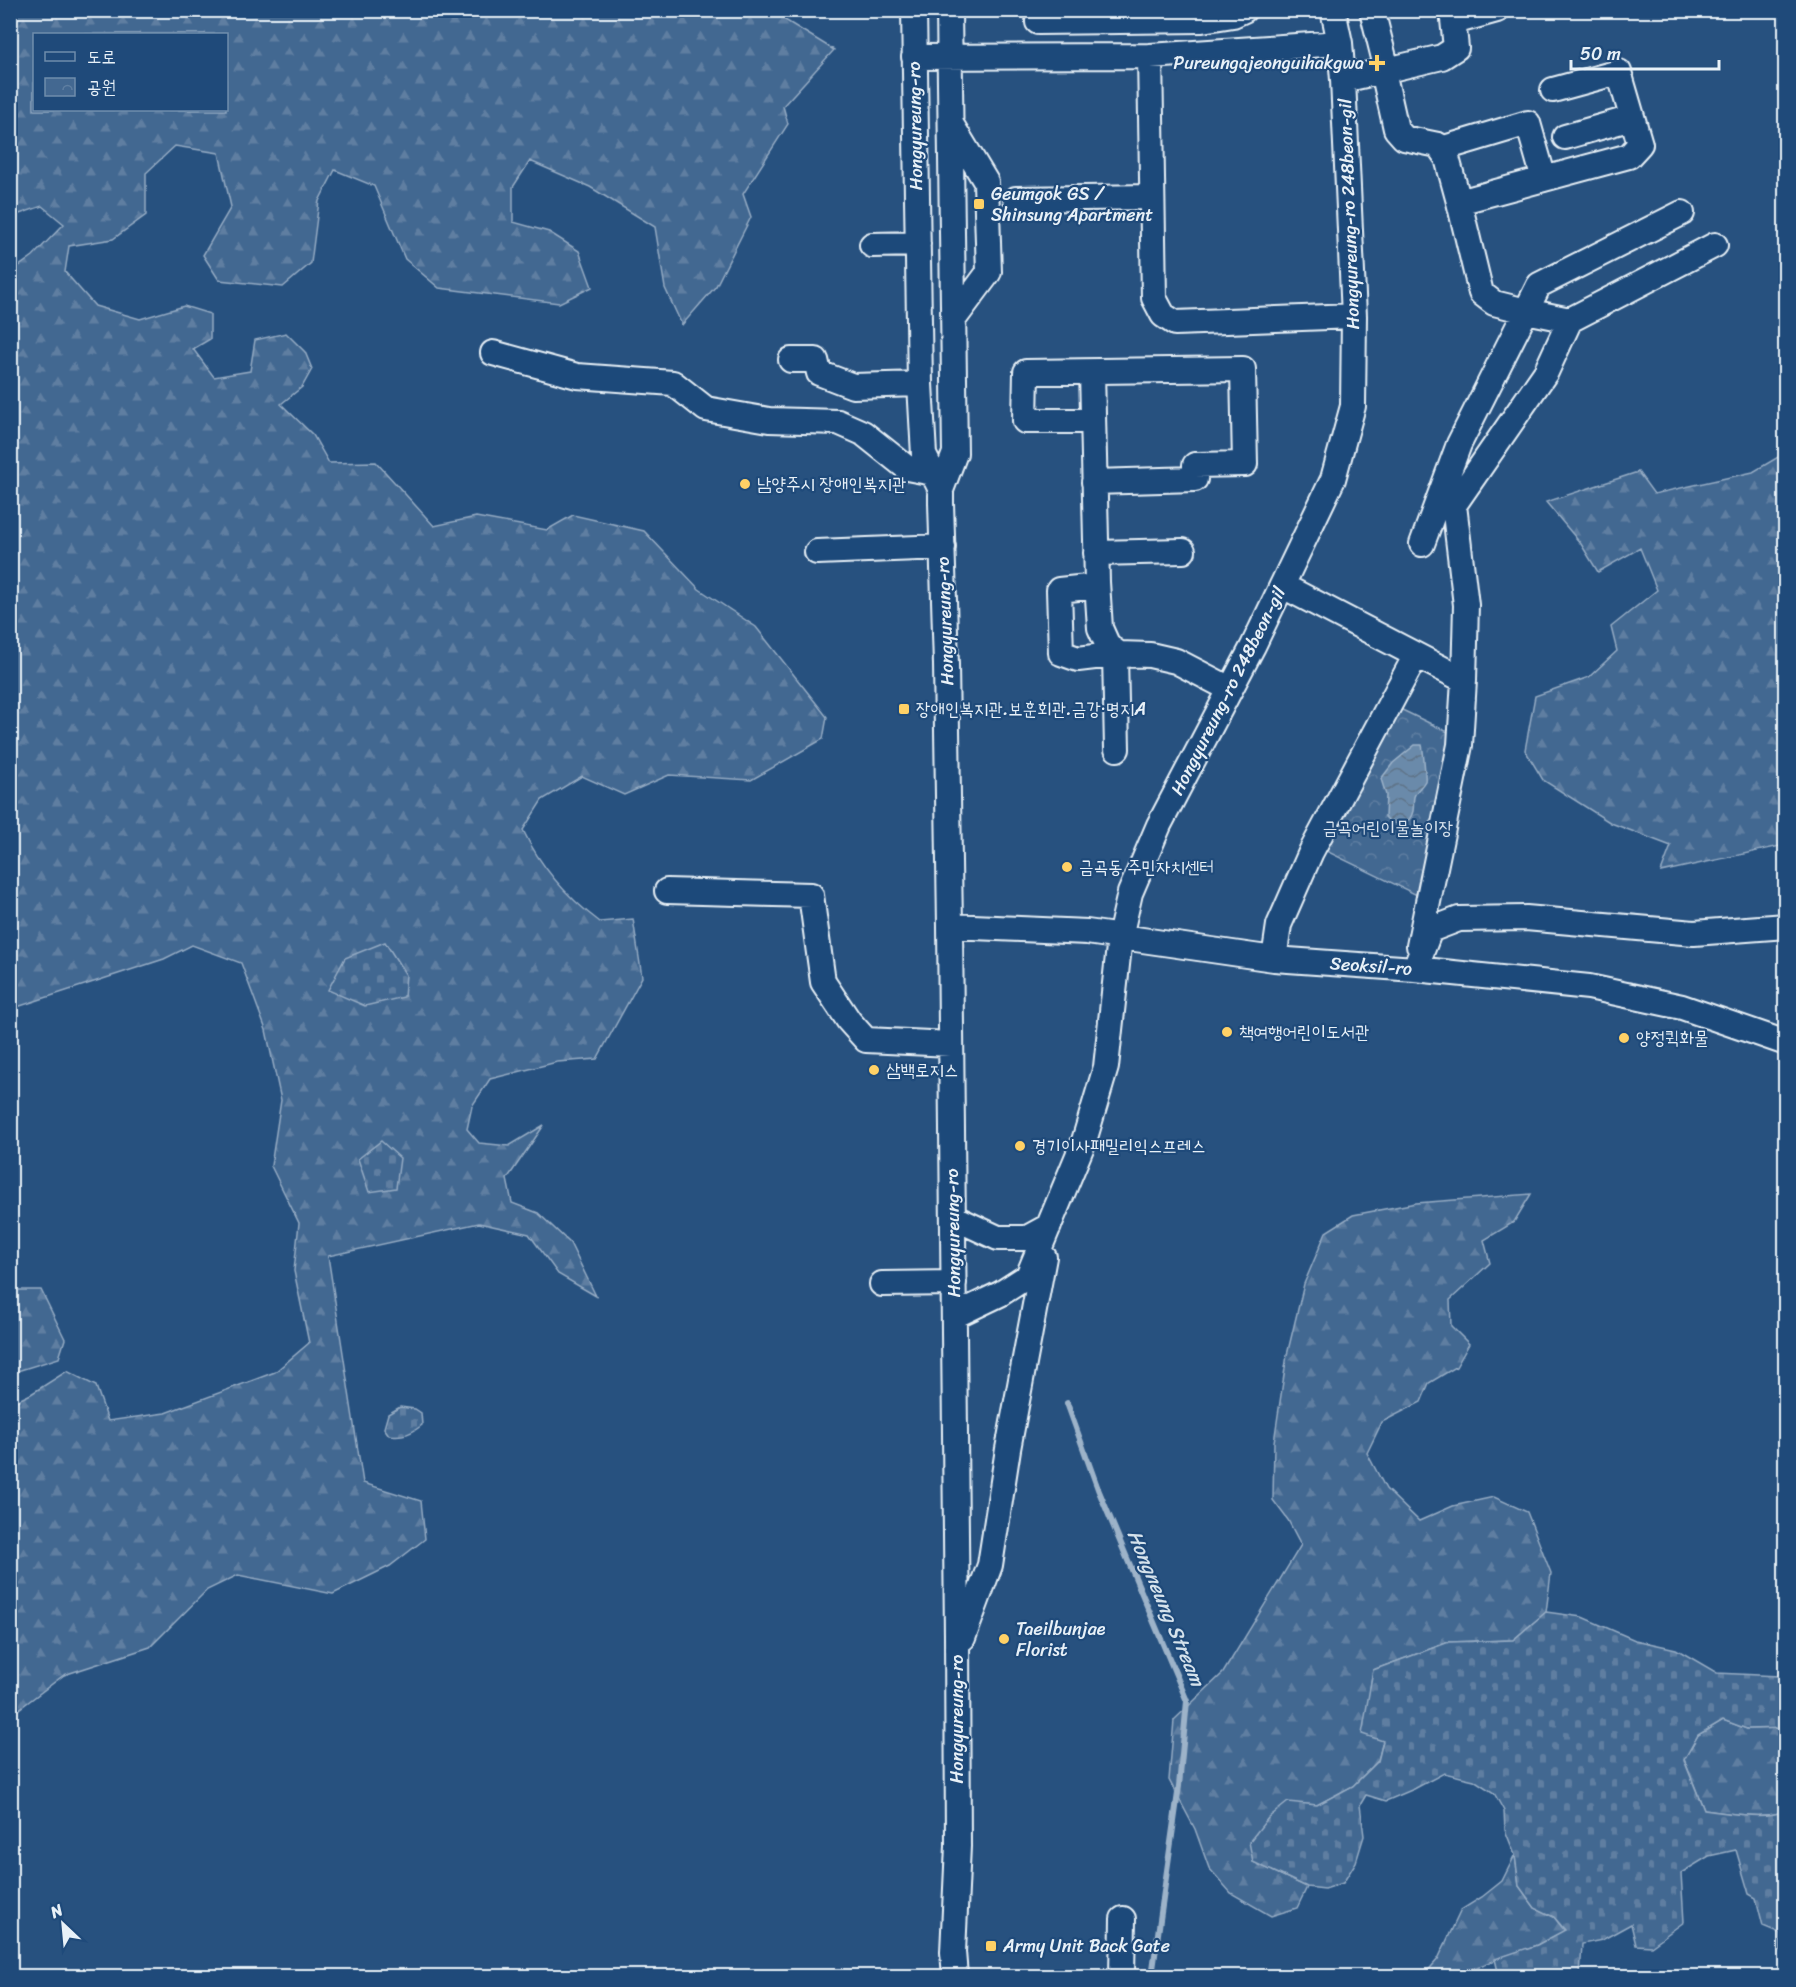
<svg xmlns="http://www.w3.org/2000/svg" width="1796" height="1987" font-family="Sriracha,'Poor Story',sans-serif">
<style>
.forest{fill:url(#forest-firs);stroke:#96acc4;stroke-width:1.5;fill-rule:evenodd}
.cemetery{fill:url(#cemetery-stones);stroke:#96acc4;stroke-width:1.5}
.park{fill:url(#park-crowns);stroke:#96acc4;stroke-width:1.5}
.water{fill:url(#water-waves);stroke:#9db3c9;stroke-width:1.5}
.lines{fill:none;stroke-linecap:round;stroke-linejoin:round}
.stream{stroke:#9db3c9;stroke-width:6}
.minor-casing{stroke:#e8f1f8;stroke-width:28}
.minor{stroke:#1f4a7a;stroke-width:24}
.poi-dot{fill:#ffd166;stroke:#1f4a7a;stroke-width:2}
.labels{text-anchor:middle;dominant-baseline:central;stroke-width:4.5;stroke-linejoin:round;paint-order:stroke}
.poi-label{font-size:18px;fill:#e8f1f8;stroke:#1f4a7a;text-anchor:start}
.street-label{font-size:18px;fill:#e8f1f8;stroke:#1f4a7a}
.park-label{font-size:18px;fill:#d8e3ee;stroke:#1f4a7a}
.water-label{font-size:20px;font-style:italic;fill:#d5e2ec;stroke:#1f4a7a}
</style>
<defs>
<pattern id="forest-firs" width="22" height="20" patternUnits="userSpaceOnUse" patternTransform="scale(1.5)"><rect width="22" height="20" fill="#436891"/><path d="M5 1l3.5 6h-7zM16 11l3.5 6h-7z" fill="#5e7ea1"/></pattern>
<pattern id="cemetery-stones" width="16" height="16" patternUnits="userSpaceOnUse" patternTransform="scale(1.5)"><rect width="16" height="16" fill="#436891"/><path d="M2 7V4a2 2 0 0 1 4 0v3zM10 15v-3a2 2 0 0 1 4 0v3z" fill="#5e7ea1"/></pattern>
<pattern id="park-crowns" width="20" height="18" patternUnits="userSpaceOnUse" patternTransform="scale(1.5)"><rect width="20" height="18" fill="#436891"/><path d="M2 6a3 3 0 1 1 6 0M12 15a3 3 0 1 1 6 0" fill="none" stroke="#5e7ea1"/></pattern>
<pattern id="water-waves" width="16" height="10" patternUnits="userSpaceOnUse" patternTransform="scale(1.5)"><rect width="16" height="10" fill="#6b8aaa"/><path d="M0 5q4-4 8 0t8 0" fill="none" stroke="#5e7388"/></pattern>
</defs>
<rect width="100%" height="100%" fill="#27517f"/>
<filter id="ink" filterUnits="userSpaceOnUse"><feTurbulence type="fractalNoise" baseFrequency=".0167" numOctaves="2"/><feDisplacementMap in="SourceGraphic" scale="12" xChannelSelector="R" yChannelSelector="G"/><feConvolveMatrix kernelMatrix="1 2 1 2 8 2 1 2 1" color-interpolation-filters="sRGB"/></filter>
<g filter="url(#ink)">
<!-- forest -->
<path class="forest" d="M11,11H784L785,20L834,50L783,106L788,124L743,194L751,217L716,286L682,325L665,288L655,227L590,187L530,161L513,187V222L549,232L579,251L592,287L559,303L439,288L405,259L374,186L335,170L319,201L311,263L283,287L219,280L203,255L231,207L219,153L175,146L146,173V215L113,239L69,246L65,272L95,306L140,319L184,306L210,314V339L193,349L214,377L250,371L255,340L286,333L305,352L312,369L302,387L281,404L313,435L329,463L376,462L434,526L476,517L547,530L573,515L644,531L699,589L756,627L827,717L823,739L751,780L669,775L624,795L582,776L542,800L523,830C540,866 568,898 600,922L633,919L642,977L597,1059L557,1062L490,1079L472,1106L467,1129L479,1143L509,1146L544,1125L507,1179L512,1203L538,1213L570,1243L596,1296L558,1274L529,1234L479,1223L328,1256L363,1483L421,1501L425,1539L390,1566L333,1594L238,1575L207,1590L150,1647L64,1675L11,1715L10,1404L31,1394L67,1371L96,1386L108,1421L165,1413L275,1372L309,1343L294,1271L299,1223L271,1166L281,1100L266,1030L241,963L192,945L164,959L11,1009V272L33,256L64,224L42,206L11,217ZM34,34H226V110H34Z
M1785,453V845L1661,872L1671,846L1611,823L1543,780L1525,750L1535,696L1589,677L1617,651L1611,627L1657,590L1640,548L1598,572L1581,544L1546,502L1638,472L1654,494L1753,472Z
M1531,1194L1514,1222L1484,1240L1490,1263L1450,1300L1451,1326L1469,1344L1456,1367L1429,1383L1421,1402L1382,1422L1367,1453L1386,1489L1419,1521L1453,1506L1494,1497L1527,1512L1551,1573L1546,1612L1513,1640L1449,1642L1373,1670L1370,1689L1383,1741L1378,1761L1353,1786L1317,1805L1288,1803L1253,1862L1307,1887L1297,1908L1271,1916L1231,1893L1209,1868L1195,1829L1169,1780L1174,1720L1223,1673L1301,1545L1288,1520L1273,1500L1274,1442L1287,1355L1304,1284L1326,1232L1353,1215L1416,1203Z
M11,1290H41L65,1339L59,1358L11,1373Z
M1723,1720L1747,1729L1785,1728V1811C1765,1820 1727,1813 1704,1810L1684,1759L1698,1735Z
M1515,1855L1519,1886L1535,1908L1554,1917L1565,1931L1537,1945L1471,1969L1467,1976H1429L1426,1973L1438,1959L1461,1910L1482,1897L1502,1881Z"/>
<!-- cemetery -->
<path class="cemetery" d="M385,942L406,975L404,997L365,1006L328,990L345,958Z
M381,1141L400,1158L396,1188L369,1192L358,1159Z
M400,1407L415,1409L421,1413L422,1425C411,1434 403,1437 389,1435L384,1428L388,1414Z
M1546,1612L1582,1617L1635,1640L1676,1649L1717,1673L1779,1676L1785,1678V1728L1747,1729L1723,1720L1698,1735L1684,1760L1704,1810C1727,1813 1765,1820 1785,1811V1959L1781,1952L1780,1933L1763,1926L1756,1898L1749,1894L1736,1850L1709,1856L1681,1873L1684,1922L1651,1946L1636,1945L1631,1924L1602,1940L1582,1944L1580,1976H1499L1495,1959L1537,1945L1565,1930L1554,1917L1535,1908L1519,1886L1515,1855L1505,1830L1504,1811L1494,1793L1474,1780L1444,1773L1414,1789L1386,1801L1366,1795L1360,1805L1364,1836L1356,1862L1343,1883L1325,1889L1307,1887L1253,1862L1249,1842L1268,1818L1288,1802L1317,1805L1353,1786L1378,1761L1383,1741L1362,1734L1373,1670L1449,1642L1513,1640Z"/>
<!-- park -->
<path class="park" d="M1396,707L1452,734L1423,898L1322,849Z"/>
<!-- water -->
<path class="water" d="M1415,745H1422C1423,748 1426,779 1425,781C1422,787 1415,791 1414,797C1413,801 1414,807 1413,811C1410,826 1395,828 1385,817L1386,795L1381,779L1393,763Z"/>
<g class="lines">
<!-- stream -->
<path class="stream" d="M1067,1403L1098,1489L1187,1701L1179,1786L1152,1976"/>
<!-- minor casing -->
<g class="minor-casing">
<path id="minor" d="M914,10L920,384L924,455L941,490
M949,10L955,453L941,490V503L946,665L950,926L957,1636L958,1846L953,1952L955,1976
M1038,22L1202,20L1233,15L1244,10
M1454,22L1497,10
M1150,56L1340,43
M914,57L1150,56L1154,298L1163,315L1175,323L1354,316
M1387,70L1442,57L1456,48L1452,10
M1383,71L1396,129L1404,138L1438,145L1447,158L1459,202L1629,156L1640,144L1619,72L1553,90
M1343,80L1387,70L1372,10
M951,124L986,182L989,272L954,319
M1565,137L1632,118
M1441,149L1528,123L1544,179
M1016,199L1152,197
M1459,202L1481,293L1494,303L1526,311L1539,285L1682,213
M872,245L918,244
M493,353L577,376L673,383L706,409L769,420L838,422L863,433L907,468L933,473
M791,360H816L819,373L853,386L920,384
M1092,372L1097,582L1100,628L1108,646L1119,654L1150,655L1176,661L1230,689
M1092,421H1025L1026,372L1243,369L1245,464L1195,465V479L1094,482
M1422,544L1459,444L1526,311L1570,320L1715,245
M817,552L943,547
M1096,553L1183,551
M1097,586L1059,590L1061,653L1078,659L1119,654
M1283,586L1464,680L1466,605L1454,505L1546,372L1570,320
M1115,655L1117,749
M667,891L811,895L823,982L849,1021L866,1040L951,1044
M950,926L1087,932L1274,959L1415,969L1589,987L1682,1007L1786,1043
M1419,946L1460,745L1464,680
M1274,959L1279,925L1311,852L1416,655
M1415,969L1430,930L1459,919L1526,918L1694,933L1786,926
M953,1217L998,1238H1027L1049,1226
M882,1284L954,1283
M954,1316L1000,1294L1028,1276L1084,1141L1106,1067L1120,937L1130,893L1159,825L1253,646L1333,479L1353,406L1354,316L1343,80L1340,43L1333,10
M963,1638L990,1565L1008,1449L1044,1257
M1122,1976L1123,1919"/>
</g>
<!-- minor -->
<use href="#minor" class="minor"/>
</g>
</g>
<!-- markers -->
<g class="poi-dot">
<path d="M1374 54h6v6h6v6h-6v6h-6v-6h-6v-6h6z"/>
<rect x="973" y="198" width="12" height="12" rx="3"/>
<circle cx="745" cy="484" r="6"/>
<rect x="898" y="703" width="12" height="12" rx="3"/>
<circle cx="1067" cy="867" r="6"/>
<circle cx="1227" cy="1032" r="6"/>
<circle cx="1624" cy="1038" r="6"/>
<circle cx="874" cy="1070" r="6"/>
<circle cx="1020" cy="1146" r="6"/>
<circle cx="1004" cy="1639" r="6"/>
<rect x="985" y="1940" width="12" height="12" rx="3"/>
</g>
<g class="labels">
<!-- poi labels -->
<g class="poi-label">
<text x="1364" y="63" text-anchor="end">Pureungajeonguihakgwa</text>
<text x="991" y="194">Geumgok GS /<tspan x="991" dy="21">Shinsung Apartment</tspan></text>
<text x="757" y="484">남양주시 장애인복지관</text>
<text x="916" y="709">장애인복지관.보훈회관.금강·명지A</text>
<text x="1079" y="867">금곡동 주민자치센터</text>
<text x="1239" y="1032">책여행어린이도서관</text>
<text x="1636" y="1038">양정퀵화물</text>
<text x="886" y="1070">삼백로지스</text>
<text x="1032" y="1146">경기이사패밀리익스프레스</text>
<text x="1016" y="1629">Taeilbunjae<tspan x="1016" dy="21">Florist</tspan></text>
<text x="1003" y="1946">Army Unit Back Gate</text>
</g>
<!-- street labels -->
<g class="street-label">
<text transform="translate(915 126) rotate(-91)">Hongyureung-ro</text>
<text transform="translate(1349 214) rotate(-92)">Hongyureung-ro 248beon-gil</text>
<text transform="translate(945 621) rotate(-92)">Hongyureung-ro</text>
<text transform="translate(1228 691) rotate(-63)">Hongyureung-ro 248beon-gil</text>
<text transform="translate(1371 966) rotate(4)">Seoksil-ro</text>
<text transform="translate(953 1233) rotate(-91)">Hongyureung-ro</text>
<text transform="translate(957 1719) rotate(-90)">Hongyureung-ro</text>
</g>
<!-- park labels -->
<g class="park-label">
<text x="1388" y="828">금곡어린이물놀이장</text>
</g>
<!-- water labels -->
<g class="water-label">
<text transform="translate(1166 1608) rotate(67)">Hongneung Stream</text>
</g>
</g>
<!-- margin -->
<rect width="1796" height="1987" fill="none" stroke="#1f4a7a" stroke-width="36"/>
<rect x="18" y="18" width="1760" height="1951" fill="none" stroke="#e8f1f8" stroke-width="2" filter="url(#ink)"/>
<!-- legend -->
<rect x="33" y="33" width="195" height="78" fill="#1f4a7a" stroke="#6f8dac" stroke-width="1.5"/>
<rect x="45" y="52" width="30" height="9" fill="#1f4a7a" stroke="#6f8dac" stroke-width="1.5"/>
<text x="87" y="63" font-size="18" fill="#e8f1f8">도로</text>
<rect x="45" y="78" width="30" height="18" fill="url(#park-crowns)" stroke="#6f8dac" stroke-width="1.5"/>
<text x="87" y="93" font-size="18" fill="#e8f1f8">공원</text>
<!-- north arrow -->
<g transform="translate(63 1924) rotate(334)" stroke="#1f4a7a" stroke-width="4.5" paint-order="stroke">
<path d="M0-4.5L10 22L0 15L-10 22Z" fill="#e8f1f8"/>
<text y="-9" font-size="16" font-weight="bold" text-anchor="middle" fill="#e8f1f8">N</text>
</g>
<!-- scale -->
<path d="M1571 60v9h148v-9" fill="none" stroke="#e8f1f8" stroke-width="3"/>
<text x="1580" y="60" font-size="18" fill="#e8f1f8" stroke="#1f4a7a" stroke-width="4.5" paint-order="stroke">50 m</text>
</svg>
